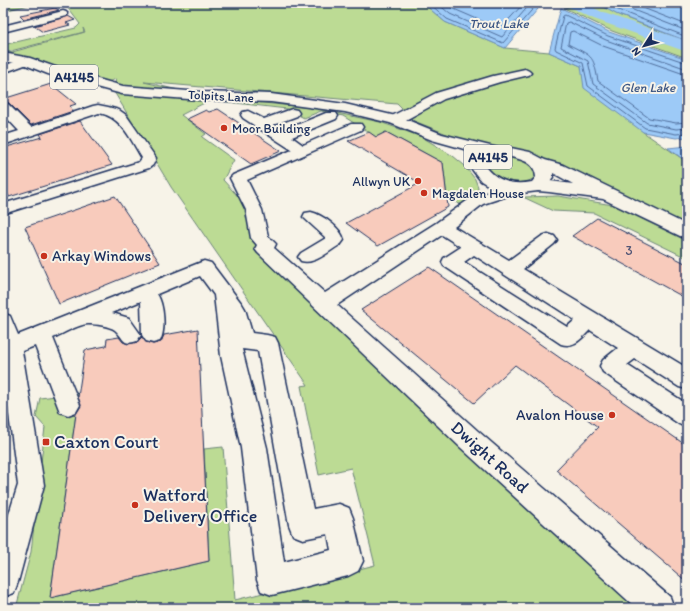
<svg xmlns="http://www.w3.org/2000/svg" width="690" height="611" font-family="Itim,sans-serif">
<style>
.green{fill:#bcdb94;stroke:#6c8579}
.water{fill:#9dcaf7;stroke:#698cba}
.lines{fill:none;stroke-linecap:round;stroke-linejoin:round}
.shore{stroke:#4f6d9b;stroke-width:1}
.river{fill:#9dcaf7;fill-rule:evenodd}
.building{fill:#f8cbbc;stroke:#1b2f5e}
.minor-casing{stroke:#1b2f5e;stroke-width:3}
.major-casing{stroke:#1b2f5e;stroke-width:3}
.minor{fill:#f7f3e8;fill-rule:evenodd}
.major{fill:#f7f3e8;fill-rule:evenodd}
.poi-dot{fill:#c8321e;stroke:#f7f3e8;stroke-width:1.5}
.labels{text-anchor:middle;dominant-baseline:central;stroke-width:4;stroke-linejoin:round;paint-order:stroke}
.far-water-label{font-size:13px;font-style:italic;fill:#3c5684;stroke:#f7f3e8}
.far-street-label{font-size:13px;fill:#1b2f5e;stroke:#f7f3e8}
.far-poi-label{font-size:13px;fill:#1b2f5e;stroke:#f7f3e8;text-anchor:start}
.number-label{font-size:13px;fill:#525676}
.shield{fill:#f7f3e8;stroke:#5d6a87;stroke-width:1}
.shield-label{font-size:14px;font-weight:bold;fill:#1b2f5e}
.poi-label{font-size:15px;fill:#1b2f5e;stroke:#f7f3e8;text-anchor:start}
.near-poi-label{font-size:18px;fill:#1b2f5e;stroke:#f7f3e8;text-anchor:start}
.near-street-label{font-size:18px;fill:#1b2f5e;stroke:#f7f3e8}
</style>
<rect width="100%" height="100%" fill="#f7f3e8"/>
<filter id="ink" filterUnits="userSpaceOnUse"><feTurbulence type="fractalNoise" baseFrequency=".025" numOctaves="2"/><feDisplacementMap in="SourceGraphic" scale="8" xChannelSelector="R" yChannelSelector="G"/><feConvolveMatrix kernelMatrix="1 2 1 2 8 2 1 2 1" color-interpolation-filters="sRGB"/></filter>
<g filter="url(#ink)">
<!-- green -->
<path class="green" d="M3,3H38L3,11Z
M64,3H423L445,22L505,48L549,52L581,66L643,132L687,162V226L555,167L467,142L414,121L397,104L144,82L213,98L313,108L380,122L422,137L453,156L464,165L475,179L478,187L477,195L465,206L447,199L443,163L386,132L376,137L343,116L321,111L304,118L287,109L210,100L181,115L206,134L202,137L234,160L223,180L244,203L253,240L641,608H429L428,607L384,608H16L31,552L45,427L36,417L40,398L79,393L50,598L209,561L204,449L223,447L235,600L375,565L351,468L319,475L301,386L308,385L171,187L113,90L116,79L108,82L89,79L5,54L85,32L83,28L84,32L3,53V45L76,28L80,24Z
M584,3H595L621,16L687,42V58L612,31L564,8Z
M506,157C520,158 531,161 537,173L536,177C515,193 474,170 493,160C497,158 502,158 506,157Z
M558,196L613,205L687,241V258L594,213L553,211L523,197Z"/>
<!-- water -->
<path class="water" d="M423,3H543L505,48L445,22Z
M596,3H687V41L616,14Z
M561,8L609,32L681,57L687,60V137L676,138L643,132L584,88L581,66L549,52Z
M687,146V162L668,148Z"/>
<g class="lines">
<!-- shore -->
<path class="shore" d="M429,3L447,19L503,43L538,3
M437,3L450,14L502,37L531,3
M446,3L454,9L500,29L524,3
M605,3L618,10L687,37
M615,3L687,31
M630,3L687,25
M687,63L608,36L565,15L563,16L555,48L556,50L583,63L588,86L645,128L676,134L687,133
M687,69L606,40L569,22L566,23L561,47L588,61L593,84L647,123L676,129L687,128
M687,75L603,46L573,31L570,32L568,44C592,57 593,53 598,81L649,118L676,123L687,122"/>
<!-- river -->
<path class="river" d="M565,3H584L604,13L687,41V52L594,19L567,6Z"/>
</g>
<!-- building -->
<path class="building" d="M55,8L59,10L24,19L20,15Z
M68,16L75,20L66,23L70,25L43,32L34,26Z
M51,84L76,104L70,106L73,111L31,125L9,103L3,100V99Z
M218,109L281,151L251,164L187,119L206,110L209,112Z
M80,121L112,165L9,197L3,184V148L42,137L40,134Z
M369,132L376,137L386,132L443,163L448,207L378,246L346,223L420,183L348,141Z
M115,196L160,263L59,304L25,227Z
M597,218L687,264V299L572,236Z
M429,267L687,446V582L556,470L598,427L515,365L474,403L361,310Z
M198,329L209,561L50,598L76,414L81,406L78,397L85,350L106,346L107,339L119,337L123,342L128,344L137,342L142,337L146,342L153,344L161,342L164,335Z"/>
<g class="lines">
<!-- minor casing -->
<g class="minor-casing">
<path id="minor" d="M63,11L66,12L68,14L66,16L3,32V26Z
M26,58L30,59L32,61L30,63L3,73V66Z
M525,69L529,71L531,73L529,75L500,82L444,99L400,123H390L388,120L390,117L436,93L493,76Z
M3,103L8,104L31,127L93,106L98,105L108,107L119,110L126,115L156,158L153,165L149,168L3,214V204L139,162L142,158C131,140 122,117 99,113L3,145V136L19,131L3,114Z
M292,109L297,110L299,113L297,116L273,125L282,131L326,113H336L338,116L336,119L292,137L303,145L351,124H361L363,127L361,130L247,180L262,210L268,236L276,244L274,248L325,293L436,223L471,198L514,184L520,186L522,189L520,192L483,204L454,227L509,260L542,236L548,234L554,236L557,240L554,244L523,269L687,368V389L679,387L635,359L627,365L687,404V428L679,424L603,372L600,366L603,360L618,348L590,330C581,339 574,348 561,344L444,266L442,262L444,258L461,247L442,235L337,305L478,431L670,597L674,608H636L460,447L258,253L255,249L257,245L251,238L246,210L230,178L233,175L292,150L243,118L241,115L243,112L248,111L264,119ZM474,255L575,320L567,327L464,262Z
M311,212C323,215 341,228 344,240L341,244C329,251 315,265 301,261L298,257L301,253L326,238L303,217L305,213Z
M204,261L211,263L242,304L245,309L252,333L267,335L275,337L278,343L313,509L339,504L349,508L353,518L363,561L358,571L348,576L272,595L261,591L257,580L241,448L221,356L214,295L200,276L157,294C164,304 166,330 160,341L153,343L146,341L142,335L141,301L112,313L129,318L141,335L137,341C122,346 125,339 115,330C110,326 95,324 88,324C79,324 62,334 53,338L80,405L76,412L68,415L60,412L35,346L22,351L44,485L18,582L14,593L3,597V533L18,485L3,367V313L10,316L18,335ZM242,349L258,351L289,525L293,535L303,539L328,534L331,550L284,562L267,448Z"/>
</g>
<!-- major casing -->
<g class="major-casing">
<path id="major" d="M3,53L30,58L58,68L123,86L201,92L271,94L345,104L400,117L442,134L498,148H511L530,152L545,160L563,165L687,225V238L680,236L603,199L549,192L538,191L514,194L496,190L481,181L471,168L482,154L432,140L390,123L345,112L271,102L201,100L122,94L48,74L23,64L3,61ZM511,157C524,160 535,163 536,177L532,182C514,185 500,183 487,168C494,159 500,158 511,157ZM553,173L573,184L550,181L553,177Z"/>
</g>
<!-- minor -->
<use href="#minor" class="minor"/>
<!-- major -->
<use href="#major" class="major"/>
</g>
</g>
<!-- markers -->
<g class="poi-dot">
<circle cx="224" cy="128" r="4"/>
<circle cx="418" cy="181" r="4"/>
<circle cx="424" cy="193" r="4"/>
<circle cx="44" cy="256" r="4"/>
<circle cx="612" cy="415" r="4"/>
<rect x="42" y="438" width="8" height="8" rx="2"/>
<circle cx="135" cy="505" r="4"/>
</g>
<g class="labels">
<!-- far-water labels -->
<g class="far-water-label">
<text x="499" y="23">Trout Lake</text>
<text x="648" y="87">Glen Lake</text>
</g>
<!-- far-street labels -->
<g class="far-street-label">
<text transform="translate(221 96) rotate(3)">Tolpits Lane</text>
</g>
<!-- far-poi labels -->
<g class="far-poi-label">
<text x="232" y="128">Moor Building</text>
<text x="410" y="181" text-anchor="end">Allwyn UK</text>
<text x="432" y="193">Magdalen House</text>
</g>
<!-- number labels -->
<g class="number-label">
<text x="629" y="250">3</text>
</g>
<!-- shield labels -->
<g class="shield">
<rect x="50" y="65" width="48" height="24" rx="3"/>
<rect x="464" y="145" width="48" height="24" rx="3"/>
</g>
<g class="shield-label">
<text x="74" y="77">A4145</text>
<text x="488" y="157">A4145</text>
</g>
<!-- poi labels -->
<g class="poi-label">
<text x="52" y="256">Arkay Windows</text>
<text x="604" y="415" text-anchor="end">Avalon House</text>
</g>
<!-- near-poi labels -->
<g class="near-poi-label">
<text x="54" y="442">Caxton Court</text>
<text x="143" y="495">Watford<tspan x="143" dy="21">Delivery Office</tspan></text>
</g>
<!-- near-street labels -->
<g class="near-street-label">
<text transform="translate(490 457) rotate(42)">Dwight Road</text>
</g>
</g>
<!-- margin -->
<rect width="690" height="611" fill="none" stroke="#f7f3e8" stroke-width="16"/>
<rect x="8" y="8" width="674" height="595" fill="none" stroke="#1b2f5e" stroke-width="1.5" filter="url(#ink)"/>
<!-- north arrow -->
<g transform="translate(644 46) rotate(234)" stroke="#f7f3e8" stroke-width="3" paint-order="stroke">
<path d="M0-3L7 15L0 10L-7 15Z" fill="#1b2f5e"/>
<text y="-6" font-size="11" font-weight="bold" text-anchor="middle" fill="#1b2f5e">N</text>
</g>
</svg>
